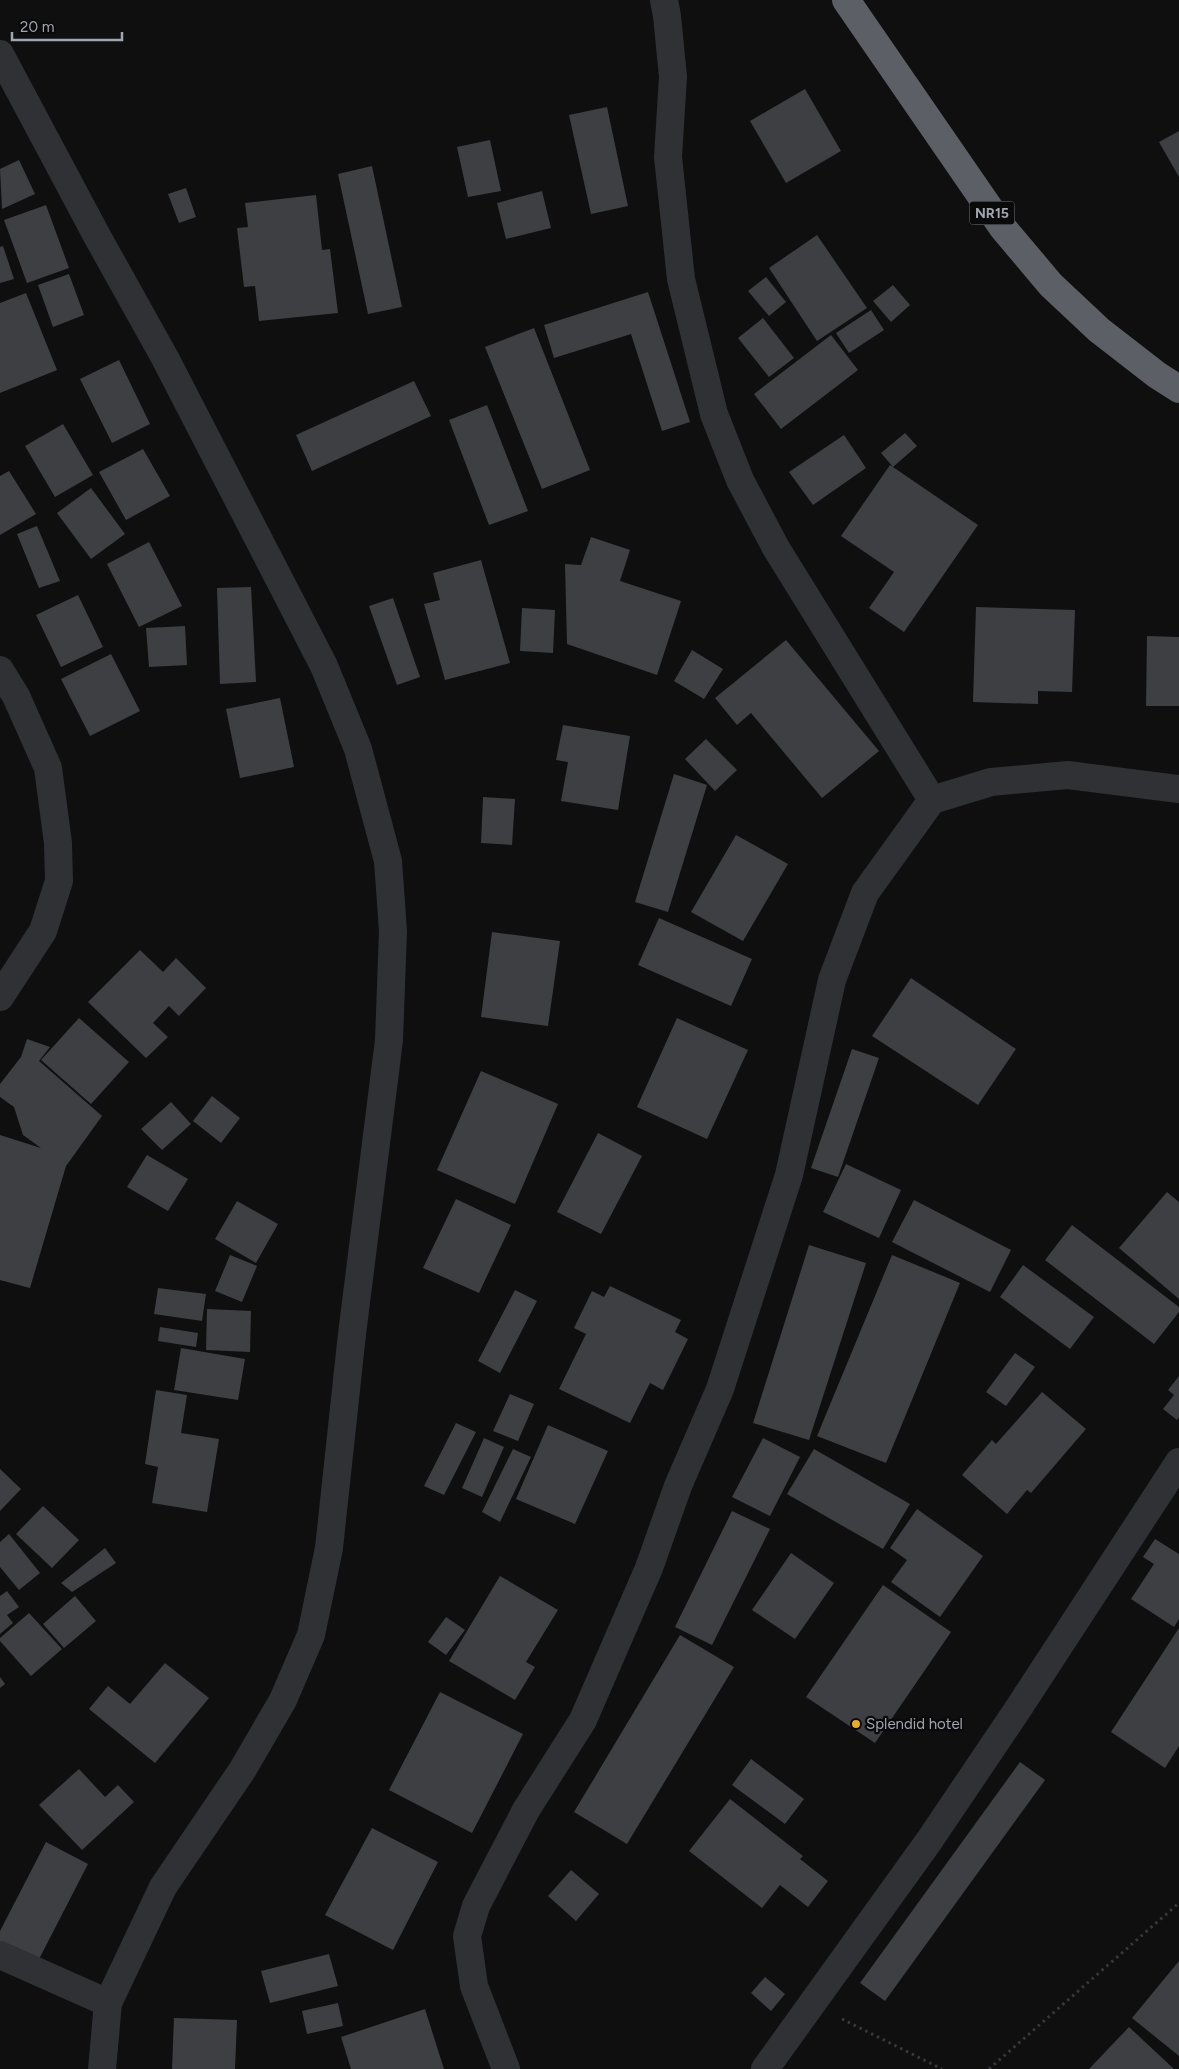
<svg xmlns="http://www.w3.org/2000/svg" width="1179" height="2069" font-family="Figtree,sans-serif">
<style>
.building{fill:#3e3f43}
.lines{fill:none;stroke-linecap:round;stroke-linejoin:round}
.path{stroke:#36383c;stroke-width:3;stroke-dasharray:2.5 4;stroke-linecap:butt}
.minor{stroke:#303135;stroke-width:28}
.highway{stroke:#5d5f66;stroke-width:28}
.poi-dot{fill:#e6ad31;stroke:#0a0a0b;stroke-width:2}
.labels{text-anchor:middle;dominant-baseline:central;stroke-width:4.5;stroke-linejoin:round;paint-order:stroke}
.shield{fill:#0a0a0b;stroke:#74767e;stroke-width:1}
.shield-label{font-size:14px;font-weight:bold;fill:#a1a5b0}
.poi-label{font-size:15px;fill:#a1a5b0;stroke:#0a0a0b;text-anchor:start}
</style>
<rect width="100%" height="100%" fill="#0f0f10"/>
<!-- building -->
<path class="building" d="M805,89L841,151L786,183L750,121Z
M607,107L628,206L591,214L569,115Z
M1179,131V177L1159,142Z
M490,140L501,191L468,197L457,147Z
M19,160L35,194L2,209L0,169Z
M372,166L402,307L368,314L338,174Z
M186,188L196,217L179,223L168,194Z
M542,191L551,228L506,239L497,203Z
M316,195L322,250L330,249L338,313L259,321L255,286L244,287L237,228L248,227L245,203Z
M46,205L69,268L27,283L4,220Z
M817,235L867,308L817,341L769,268Z
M3,246L14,279L0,283V247Z
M69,274L84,315L53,327L38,285Z
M766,277L786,302L769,316L748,291Z
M893,285L910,305L891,322L873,301Z
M648,292L690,422L662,431L631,334L554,358L544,325Z
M26,293L57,370L0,393V303Z
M871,310L884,330L849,353L836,333Z
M763,318L794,358L769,377L738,338Z
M534,328L590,470L542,489L485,347Z
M831,335L858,370L781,429L754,394Z
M119,360L150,424L112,443L80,379Z
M414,381L431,416L312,471L296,435Z
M487,405L528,511L489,525L449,420Z
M63,424L93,475L55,497L25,446Z
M905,433L917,446L893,467L881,453Z
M844,435L866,468L813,505L789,472Z
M143,449L170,496L126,520L99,472Z
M890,465L978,525L904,632L869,608L894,572L841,536Z
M9,471L36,514L0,535V476Z
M91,488L125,534L91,559L57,513Z
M37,526L60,581L39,588L17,534Z
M591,537L630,550L620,581L681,601L657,675L567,644L565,564L581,565Z
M149,542L182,606L139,627L107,564Z
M481,560L510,663L445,680L424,604L440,600L433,573Z
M251,587L256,682L220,684L217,588Z
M78,595L103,647L61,667L36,615Z
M393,598L420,677L397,685L369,606Z
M976,607L1075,610L1072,692L1038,691V704L973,702Z
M522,608L555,610L553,653L520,651Z
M185,626L187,665L149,667L146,628Z
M1147,636L1179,637V706H1146Z
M786,640L879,751L822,798L751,713L737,725L715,698Z
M692,650L723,669L704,699L674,681Z
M111,654L140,711L90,736L61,679Z
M280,698L294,767L240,778L226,709Z
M563,725L630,736L618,810L561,801L568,762L556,760Z
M706,739L737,770L715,791L685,759Z
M674,774L707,785L668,912L635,902Z
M483,797L515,799L512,845L481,843Z
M736,835L788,864L743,941L691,912Z
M659,918L752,959L731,1006L638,965Z
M492,932L560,941L548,1026L481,1017Z
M140,950L163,972L176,958L206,988L179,1016L169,1006L153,1023L168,1037L146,1058L88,1002Z
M911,978L1016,1049L978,1105L872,1036Z
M79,1018L129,1062L91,1104L41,1060Z
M677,1018L748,1050L707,1139L637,1107Z
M27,1039L50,1047L39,1061L102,1116L66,1166L30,1288L0,1280V1135L41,1148L23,1135L14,1107L0,1097V1084L21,1057Z
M852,1049L879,1058L838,1177L811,1168Z
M481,1071L558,1104L515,1204L437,1170Z
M212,1096L240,1118L221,1143L193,1121Z
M171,1102L191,1124L162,1150L141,1129Z
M598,1133L642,1156L601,1234L557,1212Z
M147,1155L188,1179L168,1211L127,1187Z
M846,1164L901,1190L879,1238L823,1212Z
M1167,1192L1179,1202V1299L1119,1248Z
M456,1199L511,1225L479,1293L423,1268Z
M914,1200L1011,1250L990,1292L892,1242Z
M237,1201L278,1224L256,1263L215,1239Z
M1072,1225L1179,1307V1312L1154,1344L1045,1260Z
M809,1245L866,1263L809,1440L753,1423Z
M230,1255L257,1266L242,1302L215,1291Z
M892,1255L960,1283L886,1463L817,1436Z
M1023,1265L1094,1317L1070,1349L1000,1297Z
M610,1286L681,1320L675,1332L688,1339L663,1390L650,1383L630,1423L559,1389L586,1334L574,1328L592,1291L604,1297Z
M158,1288L206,1294L202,1321L154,1314Z
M515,1290L537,1301L500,1373L478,1361Z
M207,1309L251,1311L250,1352L206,1350Z
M160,1327L198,1333L196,1347L158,1341Z
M181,1348L245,1359L238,1400L174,1390Z
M1015,1353L1035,1367L1006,1406L986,1392Z
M1179,1376V1417L1177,1420L1163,1409L1174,1395L1168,1390Z
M156,1390L187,1395L181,1433L219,1439L207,1512L152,1503L158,1467L145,1464Z
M1042,1392L1086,1429L1031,1493L1027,1490L1007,1514L962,1475L992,1440L996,1444Z
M510,1394L534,1404L518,1441L493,1431Z
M456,1423L476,1432L444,1495L424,1486Z
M548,1425L608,1451L575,1524L516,1499Z
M484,1438L504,1447L482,1497L462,1488Z
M763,1438L800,1457L770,1516L732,1497Z
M513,1449L531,1457L500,1522L482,1512Z
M814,1449L910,1504L883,1549L787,1494Z
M0,1469L21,1489L0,1511Z
M43,1506L79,1540L52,1568L16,1534Z
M917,1509L983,1556L940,1617L891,1582L907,1560L890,1548Z
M732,1511L770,1529L712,1645L675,1627Z
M9,1534L40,1573L19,1590L0,1567V1542Z
M1155,1539L1179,1554V1619L1174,1627L1131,1599L1154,1564L1143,1557Z
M105,1548L116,1563L72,1592L61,1583Z
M791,1553L834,1583L795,1639L752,1610Z
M500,1576L558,1610L526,1662L535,1667L515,1700L449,1661Z
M883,1585L951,1632L875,1743L806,1697Z
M7,1591L19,1607L7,1615L13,1623L0,1634V1596Z
M75,1596L96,1621L64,1648L43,1624Z
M29,1613L62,1649L31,1676L0,1641V1638Z
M446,1617L465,1630L446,1655L428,1642Z
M1179,1628V1746L1165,1768L1111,1732Z
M680,1635L734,1667L627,1844L574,1812Z
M165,1663L209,1698L155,1763L89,1709L108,1686L130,1704Z
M0,1677L5,1684L0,1688Z
M440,1692L523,1734L472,1833L389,1790Z
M751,1759L804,1799L785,1824L732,1785Z
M1020,1762L1045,1780L885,2001L860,1983Z
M79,1769L105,1797L118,1785L134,1802L82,1850L39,1805Z
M730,1799L803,1856L800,1859L828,1881L808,1907L780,1885L762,1908L689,1851Z
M372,1828L438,1862L393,1950L325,1915Z
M46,1842L88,1864L36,1965L0,1947V1931Z
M571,1870L599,1894L576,1921L548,1896Z
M329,1954L338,1986L270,2003L261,1971Z
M1179,1961V2056L1132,2018Z
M765,1977L785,1994L771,2011L751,1993Z
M338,2003L343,2026L307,2034L302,2011Z
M425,2009L444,2069H351L341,2037Z
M174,2018L237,2020L235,2069H172Z
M1129,2027L1174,2069H1089Z"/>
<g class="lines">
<!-- path -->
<path class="path" d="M842,2019L942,2069
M989,2069L1179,1903"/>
<!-- minor -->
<path class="minor" d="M664,0L667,16L673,77L668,157L681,279L714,414L740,480L776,548L932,800
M0,54L97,236L165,358L324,666L358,749L388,861L393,931L389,1040L352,1334L329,1548L311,1635L283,1700L243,1769L163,1887L108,2003L102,2069
M0,670L16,696L48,768L58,843L59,881L43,931L0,997
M0,1955L108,2003
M506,2069L474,1986L467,1936L476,1906L526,1810L583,1720L649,1568L678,1486L720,1389L789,1175L832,980L865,893L932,800L991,782L1068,775L1179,789
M765,2069L929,1841L1018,1709L1179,1462"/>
<!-- highway -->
<path class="highway" d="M846,0L1003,228L1051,285L1099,330L1157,375L1179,389"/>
</g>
<!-- markers -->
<circle class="poi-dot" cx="856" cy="1724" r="5"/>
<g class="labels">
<!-- shield labels -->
<rect class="shield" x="969.5" y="201.5" width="45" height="23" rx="4"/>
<g class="shield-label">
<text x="992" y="213">NR15</text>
</g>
<!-- poi labels -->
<g class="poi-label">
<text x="866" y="1724">Splendid hotel</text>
</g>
</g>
<!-- scale -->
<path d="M12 32v8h110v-8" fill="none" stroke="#a1a5b0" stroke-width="2.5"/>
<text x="20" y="32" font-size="15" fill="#a1a5b0" stroke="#0a0a0b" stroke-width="4" paint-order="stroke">20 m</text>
</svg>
